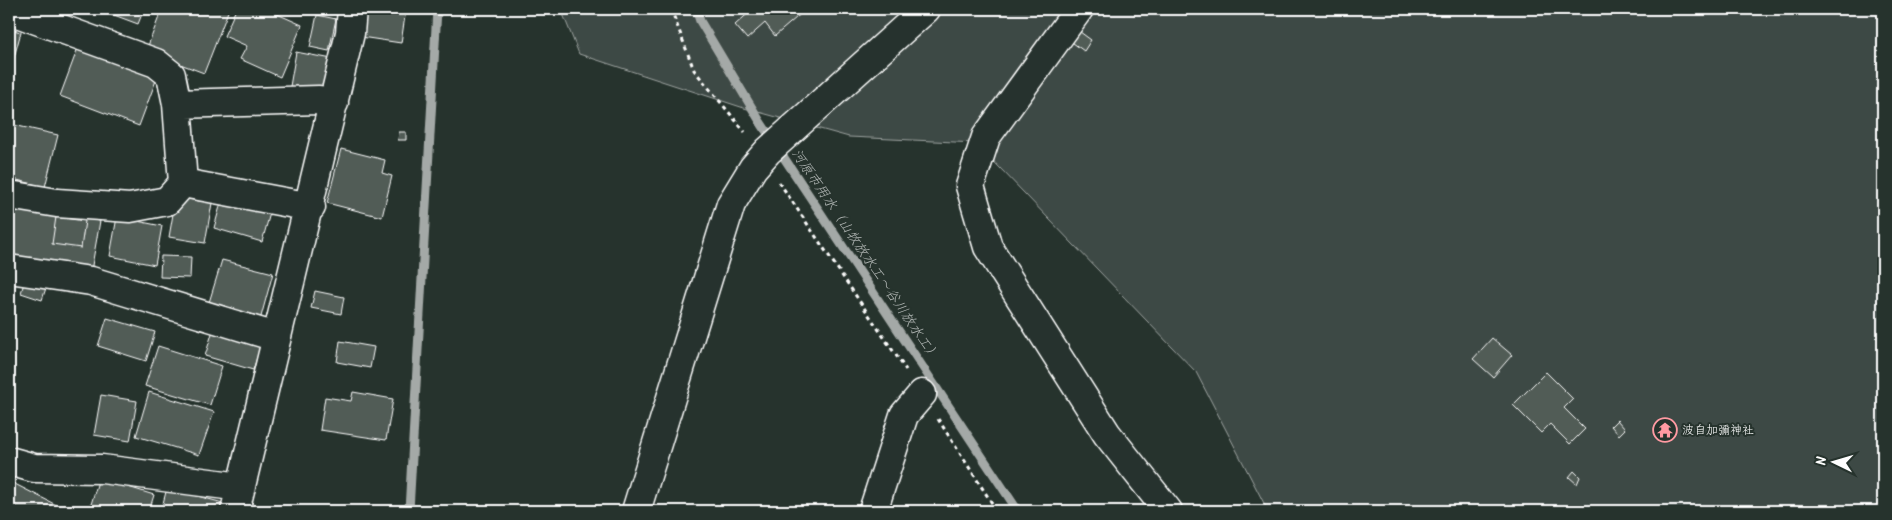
<svg xmlns="http://www.w3.org/2000/svg" width="1892" height="520" font-family="Kalam,'Klee One',sans-serif">
<style>
.green{fill:#3e4944;stroke:#9ea4a2}
.lines{fill:none;stroke-linecap:round;stroke-linejoin:round}
.stream{stroke:#a4a9a7;stroke-width:9}
.building{fill:#515c57;stroke:#fff}
.minor-casing{stroke:#fff;stroke-width:31}
.path{stroke:#fff;stroke-width:3;stroke-dasharray:4 4;stroke-linecap:butt}
.minor{stroke:#26332d;stroke-width:28}
.labels{text-anchor:middle;dominant-baseline:central;stroke-width:4;stroke-linejoin:round;paint-order:stroke}
.poi-label{font-size:12px;fill:#fff;stroke:#26332d;text-anchor:start}
.water-label{font-size:14px;font-style:italic;fill:#b3b8b6;stroke:#26332d}
</style>
<rect width="100%" height="100%" fill="#26332d"/>
<filter id="ink" filterUnits="userSpaceOnUse"><feTurbulence type="fractalNoise" baseFrequency=".02" numOctaves="2"/><feDisplacementMap in="SourceGraphic" scale="10" xChannelSelector="R" yChannelSelector="G"/><feConvolveMatrix kernelMatrix="1 2 1 2 8 2 1 2 1" color-interpolation-filters="sRGB"/></filter>
<g filter="url(#ink)">
<!-- green -->
<path class="green" d="M561,9H1883V511H1268L1196,372L976,143L849,137L744,108L579,54Z"/>
<g class="lines">
<!-- stream -->
<path class="stream" d="M696,9L700,21L761,123L1018,511
M409,511L437,9"/>
</g>
<!-- building -->
<path class="building" d="M107,9H144L138,24L106,12Z
M162,9H229L204,73L146,51Z
M236,9H266L302,25L280,77L240,59L247,46L224,36Z
M365,9H406L401,43L361,37Z
M753,9H802L804,11L775,36L765,23L747,39L735,25Z
M317,15L336,19L329,51L310,47Z
M9,29L21,32L13,61L9,60Z
M1076,29L1091,40L1084,51L1069,40Z
M79,45L158,75L139,126L60,96Z
M296,52L332,59L325,98L289,92Z
M9,124L58,135L45,187L9,178Z
M399,132H406V140H398Z
M341,149L385,160L382,173L392,176L382,217L327,203Z
M176,197L212,203L205,243L169,237Z
M222,199L270,213L262,242L214,228Z
M10,204L100,221L91,271L9,255Z
M56,217L85,221L81,248L52,244Z
M117,217L162,226L155,265L110,256Z
M161,256L191,257L190,278L160,277Z
M222,260L273,273L259,324L207,309Z
M26,276L47,285L42,300L21,293Z
M315,291L344,297L341,314L311,308Z
M9,297L14,298L9,319Z
M107,318L155,332L146,361L98,346Z
M214,327L262,342L253,370L205,356Z
M1492,338L1512,355L1493,377L1473,359Z
M340,341L374,347L370,368L337,362Z
M158,346L222,366L210,405L145,386Z
M1546,372L1573,399L1564,408L1585,429L1570,444L1550,424L1541,433L1513,405Z
M149,392L214,412L199,455L136,436Z
M353,392L393,399L386,440L320,430L325,397L351,401Z
M101,395L137,401L130,441L94,435Z
M1617,420L1625,429L1619,435L1611,426Z
M1574,471L1580,477L1577,484L1569,477Z
M99,478L154,495L149,511H89Z
M9,481L68,511H9Z
M167,488L227,504L225,511H161Z"/>
<g class="lines">
<!-- minor casing -->
<g class="minor-casing">
<path id="minor" d="M1079,9L986,137L970,186L988,247L1107,434L1168,511
M9,10L156,63L171,75L177,104L183,183L311,207
M177,104L319,100L334,103
M9,195L57,203L130,208L167,201L183,183
M9,269L91,281L276,337
M9,461L34,468L102,469L241,487
M235,511C273,352 313,193 350,33L352,9
M636,511L731,204L753,168L768,151L926,9
M873,511L904,415L922,394"/>
</g>
<!-- path -->
<path class="path" d="M671,9L694,70L745,132
M779,182L906,370
M938,419L997,511"/>
<!-- minor -->
<use href="#minor" class="minor"/>
</g>
</g>
<!-- icons -->
<defs>
<g id="temple-ring" transform="scale(1.25)"><circle r="9.5" fill="#26332d" stroke="#ff9aa2" stroke-width="1.5"/><path d="M0-6L5-2H3V0L6.5 2.5H4V6H1.5V3h-3V6H-4V2.5H-6.5L-3 0V-2H-5Z" fill="#ff9aa2"/></g>
</defs>
<g fill-rule="evenodd">
<use href="#temple-ring" x="1665" y="430"/>
</g>
<g class="labels">
<!-- poi labels -->
<g class="poi-label">
<text x="1682" y="430">波自加彌神社</text>
</g>
<!-- water labels -->
<g class="water-label">
<text transform="translate(865 255) rotate(56)">河原市用水（山牧放水工～谷川放水工）</text>
</g>
</g>
<!-- margin -->
<rect width="1892" height="520" fill="none" stroke="#26332d" stroke-width="30"/>
<rect x="15" y="15" width="1862" height="490" fill="none" stroke="#fff" stroke-width="2" filter="url(#ink)"/>
<!-- north arrow -->
<g transform="translate(1834 462) rotate(275)" stroke="#26332d" stroke-width="4" paint-order="stroke">
<path d="M0-4L9 19L0 12L-9 19Z" fill="#ffffff"/>
<text y="-8" font-size="14" font-weight="bold" text-anchor="middle" fill="#ffffff">N</text>
</g>
</svg>
